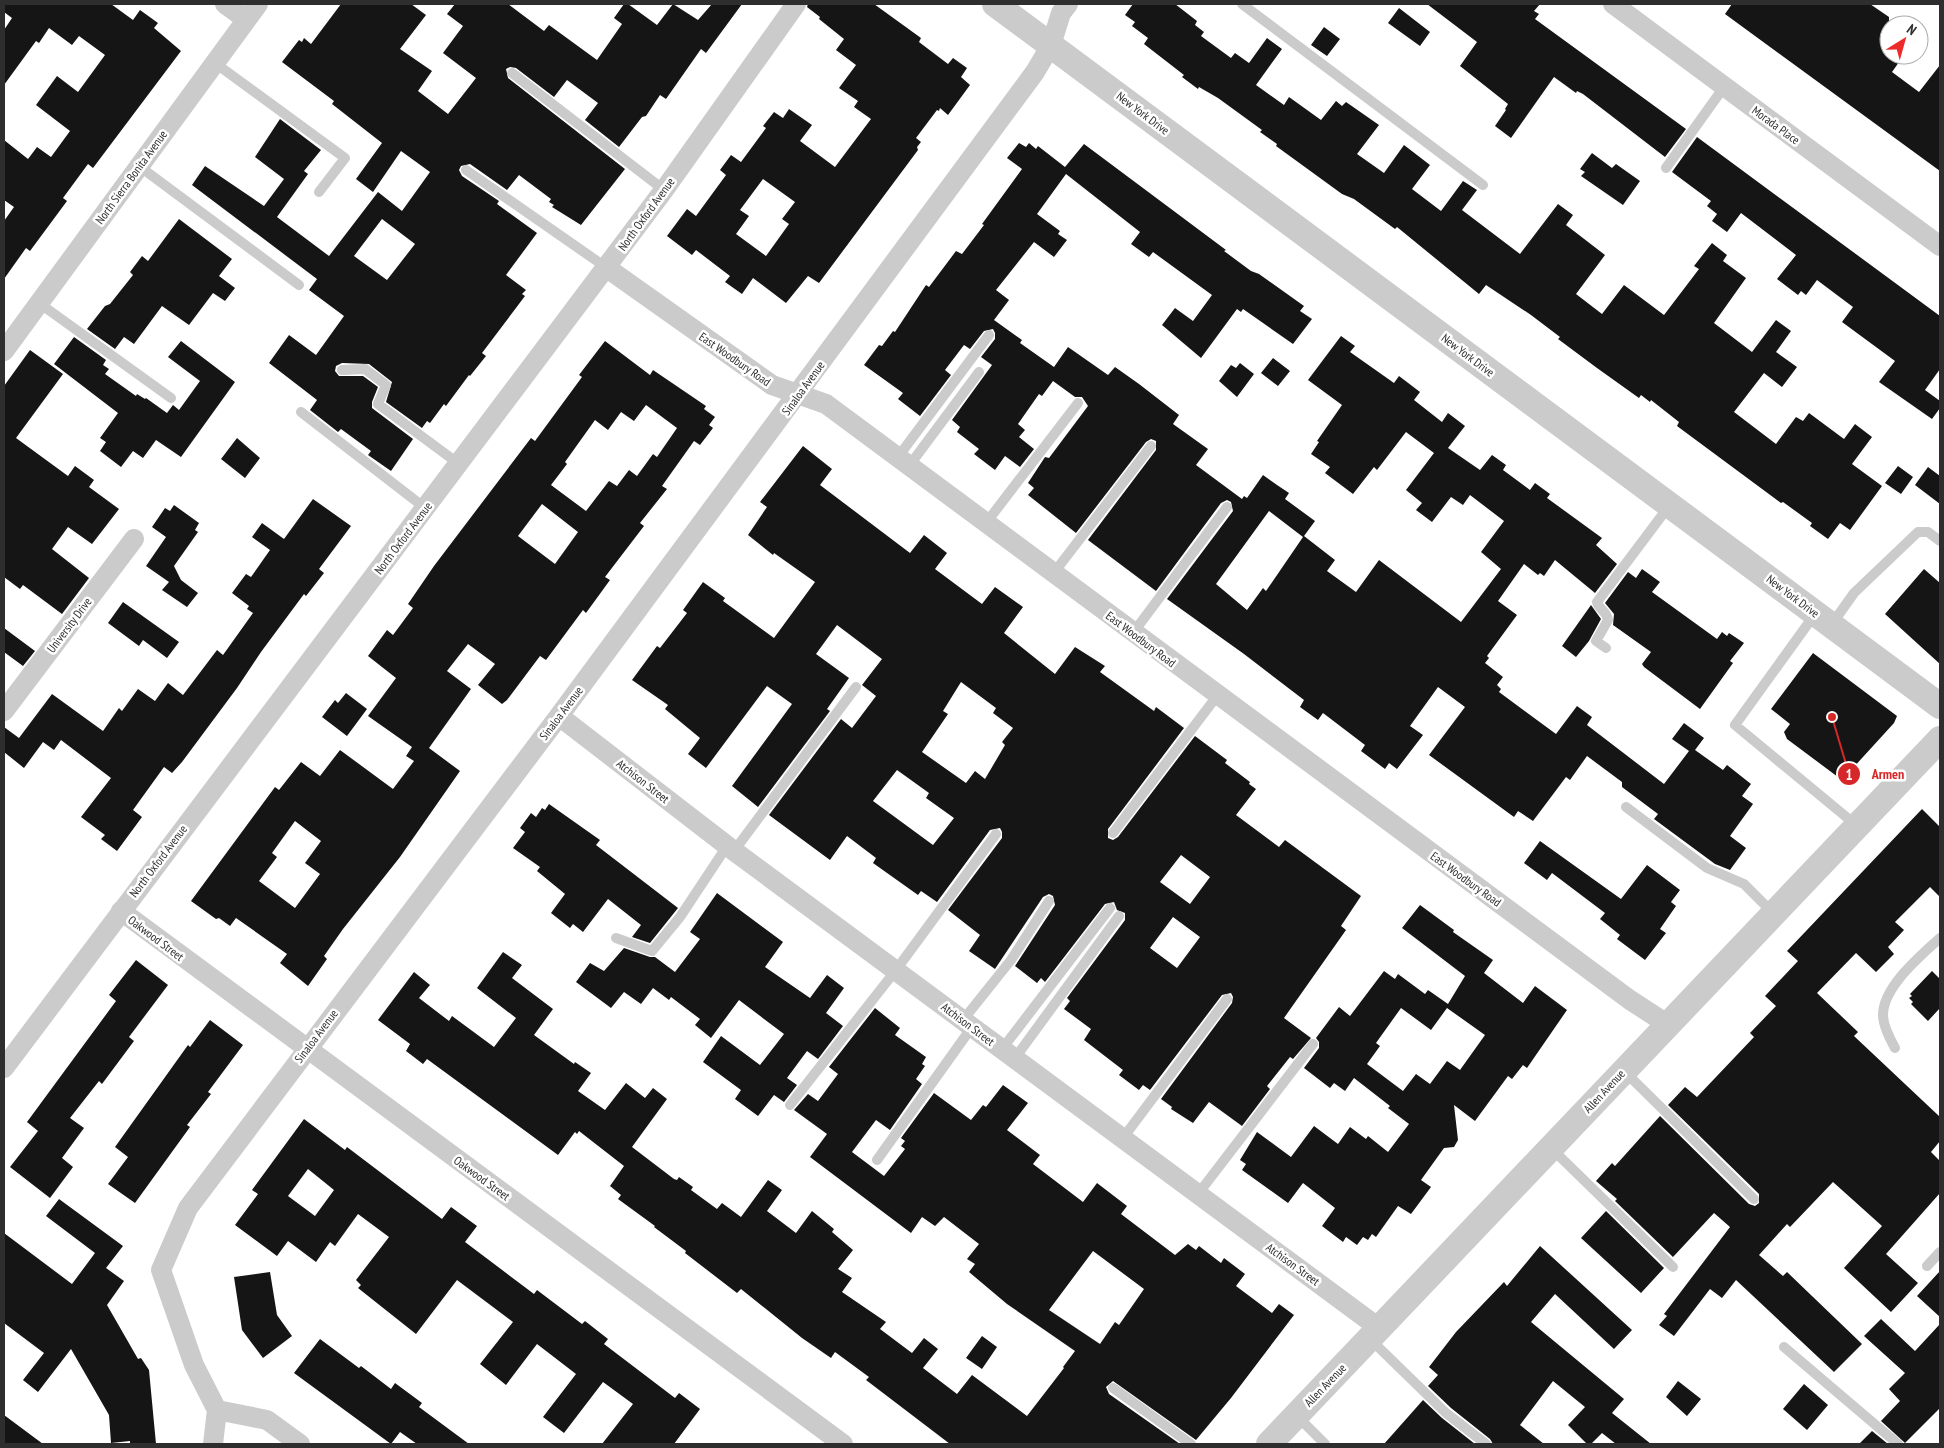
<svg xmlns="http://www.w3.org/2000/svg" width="1944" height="1448" font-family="'PT Sans Narrow',sans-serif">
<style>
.building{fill:#151515;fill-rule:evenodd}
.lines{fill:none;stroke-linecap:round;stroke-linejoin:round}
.service{stroke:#cbcbcb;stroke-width:10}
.minor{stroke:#cbcbcb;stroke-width:20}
.tertiary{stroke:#cbcbcb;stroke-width:26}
.labels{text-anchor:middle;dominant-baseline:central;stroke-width:5;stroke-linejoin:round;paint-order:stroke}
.street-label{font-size:12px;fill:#2e2e2e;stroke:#fff}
.leader{fill:none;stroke:#d62828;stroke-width:2}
.callout-dot{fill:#d62828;stroke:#fff;stroke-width:2}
.mark-label{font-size:15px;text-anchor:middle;font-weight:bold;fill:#fff}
.callout-label{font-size:14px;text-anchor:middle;font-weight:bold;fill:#d62828;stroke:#fff;stroke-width:5;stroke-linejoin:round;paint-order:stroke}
</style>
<rect width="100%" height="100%" fill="#fff"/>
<!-- building -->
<path class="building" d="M4,4H111L133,20L140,10L158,23L154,28L181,51L93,168L88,164L63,198L67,201L30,251L26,248L4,279V221L14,207L4,200V140L28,159L37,147L51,157L70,131L36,105L57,76L78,92L105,55L79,36L72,45L49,28L39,43L36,41L4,85V30L12,18L4,12Z
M341,4H411L426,15L400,49L432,71L418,91L448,114L476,78L443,53L463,26L447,14L455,4H508L544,31L549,25L597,60L622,24L614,18L624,4H628L657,25L673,4L698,20L712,4H742L706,53L701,49L666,99L660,95L646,116L642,117L619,147L585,120L598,103L567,80L554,97L516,68L510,67L506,69L508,78L625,169L581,225L552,207L554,205L549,202L551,199L519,175L507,190L470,164L461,166L459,170L462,176L499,201L497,204L537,233L506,275L526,290L522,294L525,296L482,353L486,356L470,376L469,375L446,406L444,404L430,423L427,421L422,428L386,402L392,382L369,364L342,363L336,366L335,371L339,376H363L378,387L372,402V408L413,439L391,471L368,455L371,451L341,429L338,432L310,410L317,400L269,363L289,335L316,355L344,316L309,290L317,279L192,185L205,166L264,206L284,179L255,157L280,119L321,150L304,171L308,174L277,217L329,256L378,192L402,211L430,172L401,151L373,192L356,179L382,143L332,104L334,101L282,62L299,40L302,42L304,38L311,44ZM382,219L415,244L387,280L354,256Z
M808,4H874L921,38L919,42L948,64L953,58L967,68L961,77L970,85L948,115L940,108L939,111L937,110L916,138L921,142L917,147L918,150L819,283L808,276L786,303L753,278L742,294L725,282L730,276L696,250L692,255L667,236L687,209L696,216L726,175L720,170L731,155L741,162L766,128L763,126L774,112L783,118L789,109L812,125L800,141L835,167L871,119L854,107L858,101L839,88L856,65L836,50L844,39L819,19L820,17L807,7ZM763,179L795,202L782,219L789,224L766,256L736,234L749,216L740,210Z
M1133,4H1175L1197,21L1195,25L1204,32L1201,36L1231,58L1235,53L1249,63L1267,38L1282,49L1256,85L1284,105L1289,97L1321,120L1336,101L1342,106L1346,102L1379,125L1357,154L1384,173L1404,145L1430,165L1412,189L1441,211L1463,181L1477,190L1462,210L1520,254L1558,204L1573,215L1566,225L1605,255L1576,294L1602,314L1624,285L1664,315L1699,269L1694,266L1712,243L1727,255L1723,261L1746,278L1714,323L1752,352L1776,320L1791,331L1776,352L1797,367L1782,387L1764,373L1734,412L1776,444L1796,417L1803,421L1809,413L1844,439L1855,424L1872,437L1852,464L1882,486L1850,530L1840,523L1828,539L1810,526L1812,523L1783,502L1781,503L1677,426L1679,422L1651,400L1650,402L1641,395L1639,398L1597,368L1558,339L1560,337L1531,315L1486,285L1479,294L1397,227L1395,229L1354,199L1342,194L1276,146L1277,144L1260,132L1262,130L1218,98L1199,87L1198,89L1182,77L1184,75L1144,44L1148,38L1132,26L1135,22L1125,15Z
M1427,4H1540L1534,11L1539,14L1535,19L1686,129L1665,157L1583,94L1577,91L1576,93L1554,77L1511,138L1495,126L1506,110L1505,109L1508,104L1460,66L1477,42Z
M1732,4H1870L1889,17V55H1904L1892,72L1919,92L1940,65V171L1725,14Z
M1399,8L1430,32L1420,46L1388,23Z
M1324,27L1340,39L1327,56L1311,45Z
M1697,137L1940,316V369L1925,390L1940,401V408L1932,419L1879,382L1895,361L1842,322L1853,307L1817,280L1806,295L1801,291L1798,295L1777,279L1796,255L1741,213L1727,232L1712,221L1717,214L1707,206L1711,201L1672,172Z
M1019,143L1026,147L1029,143L1036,149L1038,146L1065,167L1084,144L1226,250L1224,251L1251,271L1259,274L1304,306L1300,311L1312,319L1293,344L1243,309L1241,312L1237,309L1201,358L1162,325L1175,308L1193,321L1212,295L1153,252L1149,257L1131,244L1140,232L1066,174L1037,214L1060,231L1058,234L1067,240L1054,257L1034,242L996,290L1009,300L994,320L1022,340L1020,343L1054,367L1068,347L1108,375L1115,367L1139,384L1179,415L1173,424L1208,449L1196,465L1242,499L1244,496L1247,498L1263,475L1277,485L1289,493L1285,499L1315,521L1304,536L1335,560L1327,571L1356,592L1379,560L1461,622L1501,569L1481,552L1504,521L1470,495L1463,505L1451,497L1432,522L1416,510L1422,503L1406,490L1434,453L1406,432L1377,470L1374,467L1353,494L1325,473L1330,467L1311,454L1319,442L1317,441L1342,405L1308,380L1341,336L1355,346L1350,352L1394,383L1399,376L1420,392L1414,400L1442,422L1448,413L1465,426L1448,448L1480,470L1492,455L1506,465L1503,470L1530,490L1535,483L1550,494L1547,498L1602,538L1596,545L1617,564L1595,593L1555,560L1544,576L1540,573L1538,575L1524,564L1498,601L1517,615L1487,656L1489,658L1485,663L1503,677L1497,685L1501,689L1499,692L1556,734L1577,706L1592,717L1587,725L1664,784L1689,751L1672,739L1684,723L1704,738L1695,750L1723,770L1727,765L1751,784L1742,796L1753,804L1730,836L1746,848L1730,870L1715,864L1654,819L1658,814L1622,787V782L1587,756L1570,780L1566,777L1533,821L1518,811L1514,817L1429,755L1465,707L1438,687L1410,726L1423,735L1397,769L1389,763L1385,769L1361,751L1365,745L1323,713L1318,720L1300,707L1304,700L1244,654L1167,599L1233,511L1231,502L1227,500L1221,503L1156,591L1088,540L1156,450V441L1151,439L1146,442L1076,533L1028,495L1034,488L1028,483L1045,457L1049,458L1088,406L1082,397H1075L1053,381L1042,396L1039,394L1018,424L1025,430L1019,437L1034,449L1020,467L1005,456L995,470L974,454L979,449L957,432L960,427L952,420L992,365L981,357L995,339V333L993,329L984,331L970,349L964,345L945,370L951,375L920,416L898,399L903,393L864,365L879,345L882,346L893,331L895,332L926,285L929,287L956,251L962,254L984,225L982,224L1022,169L1007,158ZM1269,511L1303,537L1266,591L1263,588L1247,610L1216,584Z
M1592,153L1612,168L1616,164L1640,181L1623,205L1581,176L1585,172L1580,169Z
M179,219L232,259L219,276L235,288L225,301L213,293L189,325L162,306L134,344L124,337L115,349L87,329L105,306L110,304L133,275L130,272L142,256L148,261Z
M74,337L106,360L103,365L109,369L105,374L136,396L137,394L145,399L146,398L167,413L173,405L179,410L200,381L168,357L181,341L235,382L181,457L156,440L143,458L133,451L121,467L100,451L106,442L100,438L118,413L54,364Z
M605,341L650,375L653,370L706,406L704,409L715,417L709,425L713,428L700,445L694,441L662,486L667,489L640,523L644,526L605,577L610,580L586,613L583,610L546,660L540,656L507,700L502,704L478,685L495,664L468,644L447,671L471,689L429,748L460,771L400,857L343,929L324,956L327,959L308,986L280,963L287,954L236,918L230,926L219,918L216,919L191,901L275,787L279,790L301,762L320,776L340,750L393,789L414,761L406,756L412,747L368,716L396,678L368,656L387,630L393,635L413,608L408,604L434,566L531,438L535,441L582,377L579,375ZM646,405L677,428L657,457L653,454L637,476L629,470L617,486L609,481L586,511L551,485L567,464L565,462L595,420L608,430L621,412L634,421ZM542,504L578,532L555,564L518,536ZM295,821L321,841L305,863L320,874L295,908L259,881L277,857L272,853Z
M30,350L63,374L16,438L68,476L75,466L94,480L89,487L119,509L92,544L68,527L52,549L89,578L62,614L23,585L20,589L4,577V386Z
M1273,358L1290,371L1278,386L1261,373Z
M1240,363L1254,374L1237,397L1219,381L1231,365L1236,368Z
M237,438L260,458L245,478L221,459Z
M803,446L832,469L820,485L910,553L924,535L947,553L935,569L982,604L995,587L1023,607L1004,633L1055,674L1075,647L1105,666L1100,672L1154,711L1156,707L1184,728L1108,829V838L1113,840L1118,837L1195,736L1227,760L1225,763L1250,782L1249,784L1256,789L1236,815L1279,847L1285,840L1361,896L1341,926L1346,930L1284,1018L1311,1038L1293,1059L1290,1057L1267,1086L1270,1089L1242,1126L1209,1102L1193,1123L1171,1109L1172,1107L1161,1099L1232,1003L1233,997L1231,993L1222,995L1150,1090L1143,1085L1139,1090L1119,1075L1123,1070L1084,1040L1091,1029L1064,1009L1070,1001L1067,998L1125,920V913L1117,910L1114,902L1105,904L1045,982L1041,978L1037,983L1015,966L1055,905L1053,896L1049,894L1043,897L995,969L969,951L980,935L948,910L1002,838V832L1000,828L990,830L937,902L921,891L918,895L873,863L876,858L847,836L830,860L769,815L841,719L852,728L876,696L862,685L882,659L837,625L816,654L849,678L827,709L830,711L758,807L732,786L792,704L767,686L706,768L688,754L700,738L665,709L668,705L632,680L657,646L660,648L687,613L683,610L703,582L725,598L723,601L774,638L815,582L774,553L773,555L748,535L767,507L760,502ZM961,682L996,708L993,713L1013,728L1002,742L1005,745L985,779L975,771L966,783L922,752L948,714L943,711ZM897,770L929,793L926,798L954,818L933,845L873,801ZM1181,855L1210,877L1190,904L1160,882ZM1173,917L1200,937L1177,968L1150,948Z
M1898,466L1913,477L1901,494L1885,483Z
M1928,467L1940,476V504L1915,485Z
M313,499L351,526L319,569L324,573L306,596L304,594L261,652L237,688L182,762L172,773L164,767L133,810L142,817L117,851L101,839L105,835L81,817L111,778L61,740L54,750L43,742L24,768L4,752V727L19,738L52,694L103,731L119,708L122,711L138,689L155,701L168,683L183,695L217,650L223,655L253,613L247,609L249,606L232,593L246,574L251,577L270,550L252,537L262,523L284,539Z
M174,505L199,523L195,530L198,532L174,566L181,580L198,593L187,607L162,590L169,582L146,566L166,537L152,527L165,508L170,511Z
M1642,569L1660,582L1652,592L1717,639L1722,632L1727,636L1729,633L1744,643L1730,661L1733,663L1700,709L1644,667L1642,664L1651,652L1613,625L1614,614L1605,603L1628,572L1636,578Z
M1924,569L1940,583V664L1885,614Z
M123,602L179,642L167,658L143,640L139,646L108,623Z
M1591,605L1601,619L1589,641L1576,657L1562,646Z
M4,628L35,651L23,666L4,652Z
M1813,653L1897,716L1894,723L1842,780L1787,739L1784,732L1790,724L1771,709Z
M346,693L367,709L347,736L322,717L335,700L338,703Z
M549,804L600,840L596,845L678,908L650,943L632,937L641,925L608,899L583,932L573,924L570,928L551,913L565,894L537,871L540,867L513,848L525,832L520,828L531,813L536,817L542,808L545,810Z
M1922,809L1940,827V897L1930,887L1895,922L1904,930L1888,947L1894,954L1876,972L1856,953L1817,993L1858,1032L1854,1036L1940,1117V1141L1931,1152L1940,1161V1193L1886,1254L1918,1283L1891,1312L1844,1268L1882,1226L1833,1182L1790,1227L1787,1224L1759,1255L1783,1276L1787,1272L1862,1344L1834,1372L1736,1280L1722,1298L1710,1289L1674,1336L1659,1325L1667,1316L1664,1314L1730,1227L1714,1213L1673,1257L1615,1201L1617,1199L1596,1181L1612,1163L1615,1166L1660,1116L1749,1204L1755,1206L1759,1203V1194L1668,1105L1685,1087L1697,1097L1754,1037L1750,1033L1776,1006L1765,996L1798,961L1787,951Z
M1540,841L1621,899L1647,865L1680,890L1671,902L1676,906L1660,929L1666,933L1645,960L1617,939L1620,935L1600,919L1605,913L1552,873L1547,880L1524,863Z
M717,893L783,942L765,967L810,998L827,975L844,988L826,1013L843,1026L818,1059L807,1051L787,1078L797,1085L784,1102L774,1095L758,1116L735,1099L741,1090L703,1062L721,1036L760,1065L784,1034L739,1000L711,1038L695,1025L700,1019L671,997L669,1000L653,988L641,1004L624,992L611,1008L576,982L590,963L604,971L624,948L650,957H655L675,972L700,939L690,932Z
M1420,905L1454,930L1453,932L1493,960L1484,973L1523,1003L1535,986L1567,1010L1527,1068L1523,1065L1512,1079L1508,1076L1475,1121L1454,1105L1458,1140L1454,1147L1444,1148L1421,1180L1431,1187L1411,1214L1398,1206L1376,1237L1372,1234L1368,1240L1363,1237L1357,1245L1346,1237L1343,1242L1322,1226L1335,1208L1303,1183L1288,1203L1242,1170L1246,1164L1240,1160L1257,1132L1291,1157L1314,1126L1338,1144L1350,1127L1366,1139L1368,1136L1388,1152L1409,1124L1388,1108L1390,1106L1354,1078L1345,1091L1334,1083L1330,1088L1304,1068L1319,1048V1042L1316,1038L1339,1007L1350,1016L1384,971L1395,979L1398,974L1425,994L1428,990L1448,1004L1465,976L1402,928ZM1401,1008L1431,1030L1447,1008L1485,1035L1460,1070L1447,1061L1430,1084L1416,1074L1403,1091L1367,1064L1380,1046L1376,1043Z
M503,952L522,965L512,978L553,1009L534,1035L574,1064L575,1062L591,1073L578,1091L605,1110L626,1083L645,1098L653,1088L667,1099L632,1147L674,1179L677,1180L679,1177L693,1187L691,1190L717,1209L722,1203L741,1217L768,1180L782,1190L767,1211L796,1233L812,1211L834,1229L832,1232L853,1250L838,1269L852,1278L842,1292L886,1322L880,1329L912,1353L924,1338L938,1349L923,1368L957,1394L972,1375L1027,1416L1064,1368L1063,1367L1075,1351L1007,1304L969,1272L975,1264L967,1259L979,1244L944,1217L935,1226L922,1217L911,1233L810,1157L827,1134L794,1110L808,1094L818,1101L838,1074L829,1067L875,1008L900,1028L895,1035L926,1057L922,1064L925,1066L916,1079L922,1084L890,1130L876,1120L852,1152L884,1176L905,1149L901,1146L905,1141L901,1138L934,1093L971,1120L983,1105L986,1107L1003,1085L1028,1103L1007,1130L1040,1155L1033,1164L1083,1202L1097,1183L1127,1206L1121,1214L1175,1255L1188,1244L1196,1250L1199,1246L1221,1263L1224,1258L1245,1274L1236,1286L1272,1313L1279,1304L1294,1315L1231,1398L1196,1440L1113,1381L1106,1387L1109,1394L1180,1444H950L866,1380L869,1377L835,1352L831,1358L802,1338L741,1289L737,1293L685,1253L686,1251L654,1227L655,1226L618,1199L621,1195L610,1186L624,1166L579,1131L577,1134L575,1132L558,1155L427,1059L423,1064L406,1051L410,1044L378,1020L414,972L430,985L419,998L449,1021L452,1016L494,1047L516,1018L477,988ZM1093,1251L1144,1289L1119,1325L1115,1322L1100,1344L1049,1310Z
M136,960L168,985L129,1037L134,1041L102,1084L99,1081L70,1118L84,1128L62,1158L73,1167L50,1198L10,1167L38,1131L27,1122L116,1001L109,995Z
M1932,971L1940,979V1008L1928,1021L1911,1004L1913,1002L1909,998L1912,996L1910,994Z
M210,1020L243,1045L208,1092L211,1094L187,1125L190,1127L135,1203L108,1184L128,1157L115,1147L188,1045L190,1047Z
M304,1119L345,1150L347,1147L442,1219L451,1207L477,1226L465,1242L534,1294L537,1290L582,1324L585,1321L608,1339L604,1344L675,1398L679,1393L700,1409L674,1444H602L633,1404L603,1382L564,1433L543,1417L576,1374L537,1344L506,1385L480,1364L513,1322L457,1280L416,1334L358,1288L361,1285L356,1280L389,1237L358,1214L335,1246L330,1242L316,1262L288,1241L277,1256L235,1225L258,1194L252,1190ZM308,1169L334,1190L315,1216L288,1196Z
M59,1199L123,1246L106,1268L124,1281L107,1305L138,1359L141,1358L149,1370L156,1444H130V1441L111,1443L109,1415L71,1349L38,1392L23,1380L44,1353L4,1323V1233L72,1284L95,1253L46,1216Z
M1606,1211L1664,1268L1641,1293L1581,1238Z
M1540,1246L1632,1330L1614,1349L1555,1294L1531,1322L1624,1399L1612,1413L1651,1444H1616L1602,1433L1591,1444H1587L1568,1425L1585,1407L1553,1381L1520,1425L1544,1444H1493L1490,1439L1451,1408L1428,1386L1438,1375L1429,1367L1456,1332L1504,1282L1507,1286Z
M1940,1271V1317L1917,1296Z
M270,1272L277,1315L292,1336L263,1358L242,1330L234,1277Z
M1881,1319L1915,1351L1940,1324V1408L1905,1443L1881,1421L1900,1401L1889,1389L1905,1373L1864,1336Z
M982,1336L997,1347L982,1369L966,1358Z
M320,1339L359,1368L361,1366L391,1389L395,1383L422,1403L419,1407L469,1444H417L400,1432L391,1444L294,1373Z
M1678,1381L1701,1399L1687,1416L1666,1397Z
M1804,1384L1828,1405L1807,1430L1783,1409Z
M1423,1400L1442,1418L1475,1444H1384Z
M4,1415L43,1444H4Z
M1872,1431L1888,1444H1859Z"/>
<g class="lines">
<!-- service -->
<path class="service" d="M1242,4L1483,185
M215,63L345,158L319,192
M512,73L664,190
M139,166L299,285
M1666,168L1724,87
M466,170L607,268
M39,303L171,398
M342,370L365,369L386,385L378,404L459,464
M301,412L425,508
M898,457L989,335
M909,466L979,372
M986,523L1078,403
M1053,574L1151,446
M1815,614L1735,725L1856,825
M1832,624L1854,593L1918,532H1928L1940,541
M1133,633L1227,507
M1606,648L1596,641L1608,620C1607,611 1599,610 1597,602L1669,506
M1626,807L1707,868L1744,884L1773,913
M1113,833L1217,696
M734,851L856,687
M616,938L652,951L680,917L727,846
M963,1020L1011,960L1049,901
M1895,1048C1890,1039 1883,1026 1883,1015C1883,987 1921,955 1940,938
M1002,1049L1110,908
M1015,1058L1119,916
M1624,1071L1754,1199
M790,1105L896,970L996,834
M1123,1138L1227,999
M1551,1148L1673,1267
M877,1160L972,1027
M1198,1194L1313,1044
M1927,1266L1940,1252
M1370,1339L1446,1413L1486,1444
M1784,1347L1898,1444
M1113,1388L1191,1444
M1297,1416L1325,1444"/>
<!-- minor -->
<path class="minor" d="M225,4L246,19
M1613,4L1940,246
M607,268L772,385L826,404L1630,1000L1667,1024
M4,351L258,4
M4,711L134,539
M559,716L734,851L1379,1328
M121,911L843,1444
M4,1068L664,190L796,4
M217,1410L267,1420L300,1444
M213,1444L217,1410L194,1365L161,1270L188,1208L559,716L1035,72L1051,45L1061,13L1068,4"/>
<!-- tertiary -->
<path class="tertiary" d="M995,4L1940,706
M1269,1444L1940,739"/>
</g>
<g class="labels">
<!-- street labels -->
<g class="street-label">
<text transform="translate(1143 113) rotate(37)">New York Drive</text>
<text transform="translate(1776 125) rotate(36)">Morada Place</text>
<text transform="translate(131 177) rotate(-54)">North Sierra Bonita Avenue</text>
<text transform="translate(646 214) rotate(-54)">North Oxford Avenue</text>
<text transform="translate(1468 355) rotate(37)">New York Drive</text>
<text transform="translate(735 359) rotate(35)">East Woodbury Road</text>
<text transform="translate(803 388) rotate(-54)">Sinaloa Avenue</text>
<text transform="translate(403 538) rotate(-53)">North Oxford Avenue</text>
<text transform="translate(1793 596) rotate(37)">New York Drive</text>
<text transform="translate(69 625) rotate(-53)">University Drive</text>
<text transform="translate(1141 639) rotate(37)">East Woodbury Road</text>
<text transform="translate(561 713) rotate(-53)">Sinaloa Avenue</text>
<text transform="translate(643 781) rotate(38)">Atchison Street</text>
<text transform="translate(158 861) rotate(-53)">North Oxford Avenue</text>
<text transform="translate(1466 879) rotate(36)">East Woodbury Road</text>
<text transform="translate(156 938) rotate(37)">Oakwood Street</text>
<text transform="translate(968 1024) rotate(37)">Atchison Street</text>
<text transform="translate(316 1036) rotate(-53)">Sinaloa Avenue</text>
<text transform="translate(1604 1091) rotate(-47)">Allen Avenue</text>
<text transform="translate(482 1178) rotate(36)">Oakwood Street</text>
<text transform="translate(1293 1264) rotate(36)">Atchison Street</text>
<text transform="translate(1325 1385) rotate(-46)">Allen Avenue</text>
</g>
</g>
<!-- callouts -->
<path class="leader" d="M1832 717L1849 774"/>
<g class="callout-dot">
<circle cx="1832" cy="717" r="5"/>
<circle cx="1849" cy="774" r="12"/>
</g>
<g class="mark-label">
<text x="1849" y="780">1</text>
</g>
<g class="callout-label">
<text x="1888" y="779">Armen</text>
</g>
<!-- border -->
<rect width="1944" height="1448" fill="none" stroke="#2e2e2e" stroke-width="10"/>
<!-- north arrow -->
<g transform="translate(1904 40) rotate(37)"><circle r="24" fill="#ffffff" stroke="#ababab"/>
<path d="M0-4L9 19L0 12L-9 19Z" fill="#eb2c2a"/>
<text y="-8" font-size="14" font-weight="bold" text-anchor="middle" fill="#2e2e2e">N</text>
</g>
</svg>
